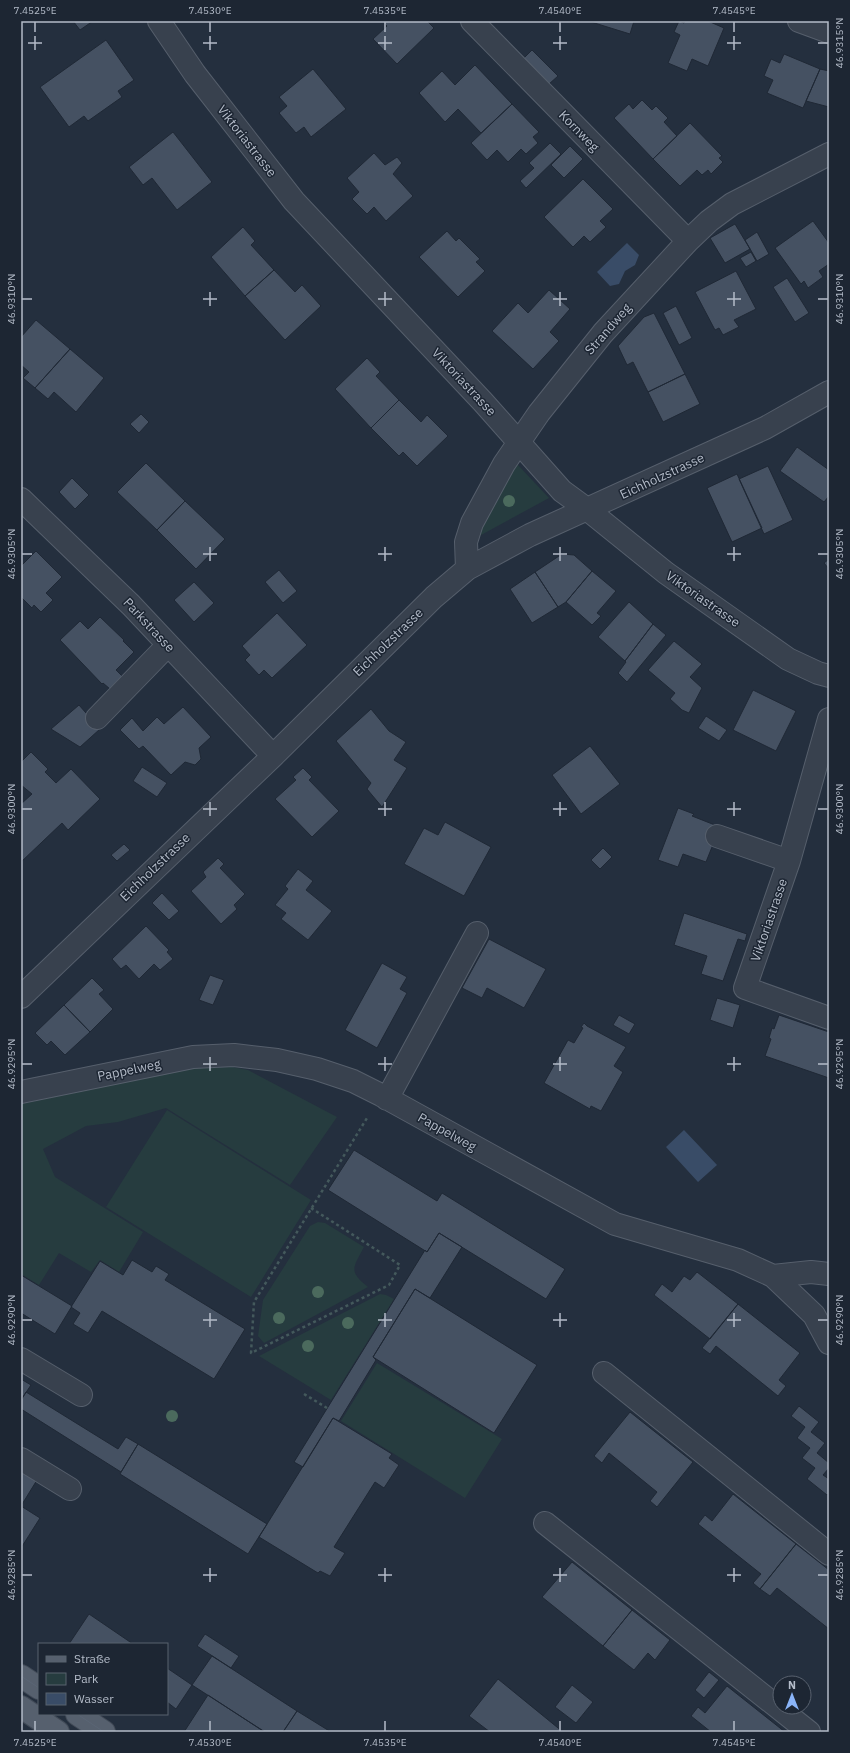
<svg xmlns="http://www.w3.org/2000/svg" width="850" height="1753" font-family="'IBM Plex Sans',sans-serif">
<style>
.green{fill:#263c3f}
.water{fill:#394c67}
.building{fill:#455162;stroke:#1f2835}
.lines{fill:none;stroke-linecap:round;stroke-linejoin:round}
.minor-casing{stroke:#565f6c;stroke-width:24}
.major-casing{stroke:#414a57;stroke-width:24}
.path{stroke:#44595c;stroke-width:2.5;stroke-dasharray:3 3;stroke-linecap:butt}
.minor{stroke:#38414e;stroke-width:22}
.major{stroke:#56606e;stroke-width:22}
.tram{stroke:#5a6575;stroke-width:1}
.tree{fill:#4b6a5d}
.ticks{fill:none;stroke:#b4bcc9;stroke-width:1.5}
.labels{text-anchor:middle;dominant-baseline:central;stroke-width:3;stroke-linejoin:round;paint-order:stroke}
.street-label{font-size:13px;fill:#b4bcc9;stroke:#1d2633}
.neatline{fill:none;stroke:#b4bcc9;stroke-width:1.5}
.ticks-label{font-size:10px;text-anchor:middle;fill:#b4bcc9}
</style>
<rect width="100%" height="100%" fill="#242f3e"/>
<!-- green -->
<path class="green" d="M517,464L549,498L472,540L478,521Z
M232,1067L248,1070L337,1117L290,1185L166,1108L118,1122L86,1126L43,1149L55,1177L143,1232L119,1272L100,1260L91,1272L59,1253L39,1285L21,1274V1104L194,1068Z
M167,1110L311,1200L251,1297L106,1207Z
M318,1222L325,1223L364,1247C353,1268 348,1271 368,1287L264,1343L258,1336L263,1300L310,1226Z
M380,1294L386,1295L394,1299L331,1400L259,1356Z
M377,1363L502,1439L465,1498L341,1421Z"/>
<!-- water -->
<path class="water" d="M627,243L639,255L635,265L625,271L619,284L610,286L597,272Z
M684,1130L717,1165L698,1182L666,1147Z"/>
<!-- building -->
<path class="building" d="M73,21H93L80,30Z
M387,21H427L434,28L397,64L373,39L387,26L384,23Z
M588,21H634L630,34Z
M679,21L684,23L685,21H708L724,28L708,66L692,59L687,71L668,63L680,35L674,32Z
M106,40L134,80L118,91L122,97L88,121L84,116L69,127L40,87Z
M532,50L558,76L549,84L524,58Z
M784,54L820,69L803,108L767,93L773,80L764,76L771,59L780,63Z
M475,65L512,104L481,133L458,109L445,122L419,93L442,71L455,85Z
M313,69L346,109L311,137L304,127L296,133L279,113L287,106L279,97Z
M820,69L829,71V107L806,101Z
M642,100L652,110L656,106L668,118L664,122L677,136L653,159L614,118L629,104L633,109Z
M512,104L539,132L533,137L538,143L526,154L521,149L508,162L497,150L487,160L471,143Z
M690,123L722,156L719,158L723,162L711,174L708,170L702,175L697,170L680,186L653,159Z
M173,132L212,182L177,210L152,178L143,185L129,167Z
M550,143L561,154L526,188L520,181L534,168L529,163Z
M570,146L583,159L564,178L551,165Z
M374,153L385,165L397,157L402,163L393,174L413,196L386,221L374,207L367,214L352,199L359,192L347,178Z
M583,179L613,209L600,221L606,227L590,242L584,236L573,247L544,217Z
M813,221L829,243V264L819,271L823,277L808,288L804,281L801,284L775,248Z
M735,224L750,249L725,263L710,238Z
M243,227L255,241L251,245L274,270L245,296L211,257Z
M447,231L456,241L459,238L480,259L476,262L485,271L458,297L419,257Z
M757,232L769,254L757,261L745,240Z
M751,252L756,261L746,267L740,258Z
M274,270L295,292L302,285L321,306L285,340L245,296Z
M736,271L756,309L734,320L739,327L723,335L719,328L715,330L695,292Z
M787,278L809,313L795,322L773,287Z
M549,290L570,309L550,332L559,341L533,369L492,331L518,303L528,313Z
M676,306L692,338L679,345L663,313Z
M654,313L685,374L648,392L633,362L627,365L618,346L644,317Z
M36,320L70,349L35,388L23,378L29,372L21,365V337Z
M70,349L104,378L76,412L54,392L48,399L35,388Z
M367,358L380,372L376,376L399,400L371,428L335,389Z
M685,374L700,404L663,422L648,392Z
M399,400L421,422L427,415L448,436L417,466L403,452L399,456L371,428Z
M141,414L149,422L139,433L130,424Z
M797,447L829,470V496L824,502L780,471Z
M146,463L185,501L157,530L117,492Z
M768,466L793,520L764,534L739,479Z
M737,474L762,528L732,542L707,488Z
M72,478L89,495L75,509L59,492Z
M185,501L225,539L196,569L157,530Z
M36,551L62,577L46,593L53,600L41,612L34,605L32,608L21,597V566Z
M562,554L574,555L592,571L566,602L558,607L535,572Z
M829,559V569L824,563Z
M279,570L297,591L283,603L265,582Z
M592,571L616,591L597,613L601,616L592,625L566,602Z
M535,572L558,607L532,623L510,589Z
M194,582L214,603L194,622L174,600Z
M629,602L653,624L625,661L598,637Z
M277,613L307,645L272,678L264,670L259,675L245,660L250,655L242,646Z
M100,617L124,640L123,641L134,652L116,670L122,676L110,689L103,683L102,684L60,640L80,621L88,629Z
M653,624L666,635L627,682L618,673L626,662L625,661Z
M674,641L702,664L690,677L702,688L689,713L682,710L670,699L675,693L648,670Z
M753,690L796,711L776,751L733,730Z
M79,705L100,729L80,747L51,729Z
M183,707L211,737L199,748L201,759L195,765L185,762L171,775L143,746L139,749L120,730L132,718L143,731L157,717L164,724Z
M371,709L389,731L406,742L394,760L407,768L382,807L367,789L371,783L336,741Z
M706,716L727,730L719,741L698,728Z
M590,746L620,784L581,814L552,775Z
M31,752L48,769L45,772L56,783L71,769L100,799L68,830L62,823L21,862V804L32,794L21,785V762Z
M142,767L167,783L157,797L133,781Z
M303,768L312,777L309,780L339,811L312,837L275,799L296,780L293,777Z
M678,808L694,814L692,816L720,827L706,862L683,854L678,867L658,860Z
M445,822L491,847L464,896L404,864L424,828L438,835Z
M124,844L130,850L117,861L111,855Z
M603,848L612,857L600,869L591,860Z
M218,858L224,864L220,868L245,894L234,905L237,909L221,924L191,891L206,877L203,872Z
M298,869L313,881L306,890L332,911L308,940L281,919L286,913L275,905L288,889L285,886Z
M162,893L179,911L169,920L152,903Z
M684,913L747,934L745,941L738,939L723,981L701,974L707,956L674,945Z
M146,926L169,950L167,952L173,959L160,970L154,964L139,979L126,965L121,969L112,959Z
M489,939L546,969L524,1008L487,988L482,998L462,988Z
M382,963L407,977L400,989L407,993L377,1048L345,1030Z
M210,975L224,980L213,1005L199,1000Z
M92,978L104,990L99,994L113,1009L90,1032L64,1005Z
M717,998L740,1005L733,1028L710,1020Z
M64,1005L90,1032L65,1055L51,1041L47,1045L35,1033Z
M619,1015L635,1024L629,1034L613,1025Z
M779,1015L829,1032V1078L765,1056L771,1039L769,1038L772,1028L774,1029Z
M584,1023L587,1026L626,1047L614,1066L623,1072L601,1111L591,1106L590,1109L544,1083L568,1040L574,1043L583,1028L581,1027Z
M354,1150L437,1201L442,1193L565,1269L546,1299L439,1233L427,1252L328,1190Z
M439,1233L462,1247L430,1298L415,1289L373,1357L376,1360L339,1421L333,1418L303,1467L294,1462L425,1250L427,1252Z
M132,1260L152,1272L156,1266L169,1274L165,1280L245,1329L214,1379L102,1311L88,1333L73,1324L80,1313L71,1307L100,1261L123,1275Z
M697,1272L738,1304L710,1339L654,1295L662,1284L672,1292L684,1276L690,1280Z
M21,1275L72,1306L55,1334L21,1313Z
M415,1289L537,1365L494,1433L373,1357Z
M738,1304L800,1353L779,1380L786,1386L778,1396L716,1346L710,1354L702,1348Z
M21,1379L31,1385L21,1400Z
M26,1392L118,1449L126,1437L138,1444L121,1472L21,1409V1400Z
M799,1406L819,1422L811,1432L825,1443L817,1453L829,1463V1468L823,1475L829,1479V1493L827,1495L807,1479L815,1468L802,1458L810,1448L797,1438L805,1427L791,1416Z
M630,1412L693,1462L657,1507L650,1501L657,1492L609,1453L602,1463L594,1456Z
M333,1418L392,1454L389,1458L399,1465L384,1488L375,1482L334,1547L345,1553L330,1576L320,1571L318,1573L259,1537Z
M138,1444L267,1524L248,1554L120,1474Z
M21,1470L37,1480L21,1506L40,1518L21,1548Z
M733,1494L796,1544L760,1589L753,1583L761,1574L698,1524L705,1515L712,1521Z
M796,1544L829,1570V1629L777,1588L770,1596L760,1589Z
M572,1562L632,1610L603,1646L542,1597Z
M632,1610L670,1640L655,1660L648,1653L634,1670L603,1646Z
M89,1614L133,1644H69Z
M205,1634L239,1656L231,1668L197,1646Z
M212,1656L297,1711L283,1732H265L192,1685Z
M167,1668L192,1685L176,1709L167,1702Z
M709,1672L719,1680L704,1698L695,1690Z
M498,1679L563,1732H490L469,1716Z
M572,1685L593,1702L576,1723L555,1707Z
M727,1686L785,1732H711L691,1716L698,1707L705,1713Z
M208,1695L263,1731L184,1732Z
M297,1711L331,1732H283Z"/>
<g class="lines">
<!-- minor casing -->
<g class="minor-casing">
<path id="minor" d="M159,21L195,74L294,201L483,402L562,491L588,510L666,573L788,659L818,673L829,676
M472,21L688,241
M799,21L829,32
M21,499L131,605L273,756
M467,569L466,542L472,523L504,464L539,413L603,333L688,241L709,221L732,204L829,154
M97,718L168,645
M829,719L789,861L745,988L829,1018
M717,836L789,861
M21,997L273,756L434,597L467,569L530,535L765,428L829,392
M21,1092L193,1057L234,1055L277,1060L317,1069L353,1081L381,1095L615,1224L738,1260L773,1276L814,1315L829,1343
M387,1099L477,933
M773,1276L811,1272L829,1274
M21,1359L81,1395
M604,1373L829,1554
M21,1459L70,1489
M545,1523L809,1732"/>
</g>
<!-- major casing -->
<g class="major-casing">
<path id="major" d="M21,1676L39,1688
M21,1707L58,1732
M77,1714L104,1732"/>
</g>
<!-- path -->
<path class="path" d="M311,1208L400,1265L389,1285L251,1353L254,1302L367,1118
M304,1394L327,1408"/>
<!-- minor -->
<use href="#minor" class="minor"/>
<!-- major -->
<use href="#major" class="major"/>
<!-- tram -->
<path class="tram" d="M21,1676L39,1688
M77,1714L104,1732"/>
</g>
<!-- trees -->
<g class="tree">
<circle cx="509" cy="501" r="6"/>
<circle cx="318" cy="1292" r="6"/>
<circle cx="279" cy="1318" r="6"/>
<circle cx="348" cy="1323" r="6"/>
<circle cx="308" cy="1346" r="6"/>
<circle cx="172" cy="1416" r="6"/>
</g>
<!-- ticks -->
<path class="ticks" d="M35,22V32M210,22V32M385,22V32M560,22V32M734,22V32M35,36V50M210,36V50M385,36V50M560,36V50M734,36V50M28,43H42M203,43H217M378,43H392M553,43H567M727,43H741M818,43H828M210,292V306M385,292V306M560,292V306M734,292V306M22,299H32M203,299H217M378,299H392M553,299H567M727,299H741M818,299H828M210,547V561M385,547V561M560,547V561M734,547V561M22,554H32M203,554H217M378,554H392M553,554H567M727,554H741M818,554H828M210,802V816M385,802V816M560,802V816M734,802V816M22,809H32M203,809H217M378,809H392M553,809H567M727,809H741M818,809H828M210,1057V1071M385,1057V1071M560,1057V1071M734,1057V1071M22,1064H32M203,1064H217M378,1064H392M553,1064H567M727,1064H741M818,1064H828M210,1313V1327M385,1313V1327M560,1313V1327M734,1313V1327M22,1320H32M203,1320H217M378,1320H392M553,1320H567M727,1320H741M818,1320H828M210,1568V1582M385,1568V1582M560,1568V1582M734,1568V1582M22,1575H32M203,1575H217M378,1575H392M553,1575H567M727,1575H741M818,1575H828M35,1721V1731M210,1721V1731M385,1721V1731M560,1721V1731M734,1721V1731"/>
<g class="labels">
<!-- street labels -->
<g class="street-label">
<text transform="translate(579 131) rotate(46)">Kornweg</text>
<text transform="translate(247 141) rotate(52)">Viktoriastrasse</text>
<text transform="translate(608 329) rotate(-49)">Strandweg</text>
<text transform="translate(464 382) rotate(47)">Viktoriastrasse</text>
<text transform="translate(662 476) rotate(-25)">Eichholzstrasse</text>
<text transform="translate(703 599) rotate(35)">Viktoriastrasse</text>
<text transform="translate(149 625) rotate(47)">Parkstrasse</text>
<text transform="translate(388 642) rotate(-44)">Eichholzstrasse</text>
<text transform="translate(155 867) rotate(-44)">Eichholzstrasse</text>
<text transform="translate(769 920) rotate(-71)">Viktoriastrasse</text>
<text transform="translate(129 1070) rotate(-12)">Pappelweg</text>
<text transform="translate(447 1132) rotate(29)">Pappelweg</text>
</g>
</g>
<!-- border -->
<rect width="850" height="1753" fill="none" stroke="#1d2633" stroke-width="44"/>
<!-- legend -->
<rect x="38" y="1643" width="130" height="72" fill="#1d2633" stroke="#59626f"/>
<rect x="46" y="1656" width="20" height="6" fill="#56606e" stroke="#59626f"/>
<text x="74" y="1663" font-size="12" fill="#b4bcc9">Straße</text>
<rect x="46" y="1673" width="20" height="12" fill="#263c3f" stroke="#59626f"/>
<text x="74" y="1683" font-size="12" fill="#b4bcc9">Park</text>
<rect x="46" y="1693" width="20" height="12" fill="#394c67" stroke="#59626f"/>
<text x="74" y="1703" font-size="12" fill="#b4bcc9">Wasser</text>
<!-- north arrow -->
<g transform="translate(792 1695)"><circle r="19" fill="#1d2633" stroke="#59626f"/>
<path d="M0-3L7 15L0 10L-7 15Z" fill="#8ab4f8"/>
<text y="-6" font-size="11" font-weight="bold" text-anchor="middle" fill="#b4bcc9">N</text>
</g>
<rect x="22" y="22" width="806" height="1709" class="neatline"/>
<g class="ticks-label">
<text x="35" y="14">7.4525°E</text>
<text x="210" y="14">7.4530°E</text>
<text x="385" y="14">7.4535°E</text>
<text x="560" y="14">7.4540°E</text>
<text x="734" y="14">7.4545°E</text>
<text transform="translate(839 43) rotate(-90)" y="4">46.9315°N</text>
<text transform="translate(11 299) rotate(-90)" y="4">46.9310°N</text>
<text transform="translate(839 299) rotate(-90)" y="4">46.9310°N</text>
<text transform="translate(11 554) rotate(-90)" y="4">46.9305°N</text>
<text transform="translate(839 554) rotate(-90)" y="4">46.9305°N</text>
<text transform="translate(11 809) rotate(-90)" y="4">46.9300°N</text>
<text transform="translate(839 809) rotate(-90)" y="4">46.9300°N</text>
<text transform="translate(11 1064) rotate(-90)" y="4">46.9295°N</text>
<text transform="translate(839 1064) rotate(-90)" y="4">46.9295°N</text>
<text transform="translate(11 1320) rotate(-90)" y="4">46.9290°N</text>
<text transform="translate(839 1320) rotate(-90)" y="4">46.9290°N</text>
<text transform="translate(11 1575) rotate(-90)" y="4">46.9285°N</text>
<text transform="translate(839 1575) rotate(-90)" y="4">46.9285°N</text>
<text x="35" y="1746">7.4525°E</text>
<text x="210" y="1746">7.4530°E</text>
<text x="385" y="1746">7.4535°E</text>
<text x="560" y="1746">7.4540°E</text>
<text x="734" y="1746">7.4545°E</text>
</g>
</svg>
